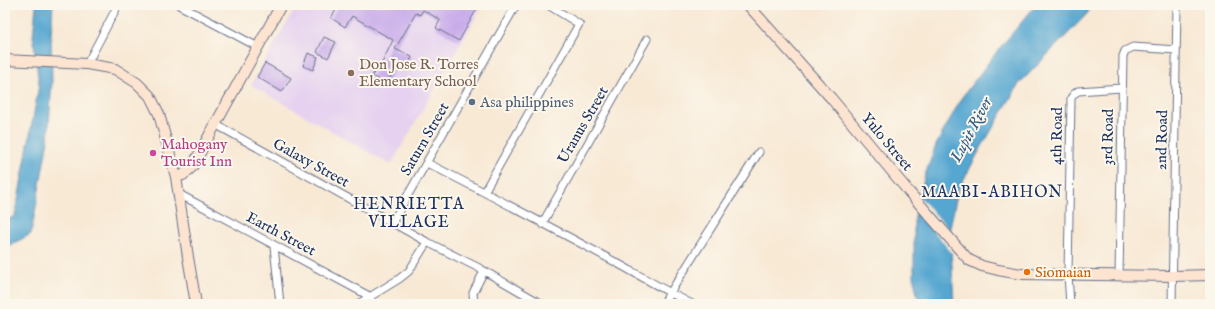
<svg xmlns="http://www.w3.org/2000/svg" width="1215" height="309" font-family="'IM FELL English',serif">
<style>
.built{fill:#e6d2f0}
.water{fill:#55a6d0;stroke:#386a97}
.pier{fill:#f8e9d5}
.building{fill:#c8acea}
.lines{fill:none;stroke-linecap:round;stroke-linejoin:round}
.street-casing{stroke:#687088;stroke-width:9}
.secondary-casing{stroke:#687088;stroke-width:12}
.street{stroke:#fff;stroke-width:7}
.secondary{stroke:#fde4d1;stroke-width:10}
.education-dot{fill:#8d6e63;stroke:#fbf7ec;stroke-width:1.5}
.service-dot{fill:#5c6f8a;stroke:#fbf7ec;stroke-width:1.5}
.hotel-dot{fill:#d1479c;stroke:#fbf7ec;stroke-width:1.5}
.food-dot{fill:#e8710a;stroke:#fbf7ec;stroke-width:1.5}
.labels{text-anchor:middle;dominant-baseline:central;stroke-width:4;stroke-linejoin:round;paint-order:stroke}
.education-label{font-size:15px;fill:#785e54;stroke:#fbf7ec;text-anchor:start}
.service-label{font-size:15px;fill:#4e5e75;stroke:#fbf7ec;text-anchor:start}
.street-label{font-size:15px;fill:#1b2f5e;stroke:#fbf7ec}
.hotel-label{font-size:15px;fill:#b23c85;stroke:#fbf7ec;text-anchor:start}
.food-label{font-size:15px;fill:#c56008;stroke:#fbf7ec;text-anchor:start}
.water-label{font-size:16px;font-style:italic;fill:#2f5986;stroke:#fbf7ec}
.neighbourhood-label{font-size:16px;letter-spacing:1px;fill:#1b2f5e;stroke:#fbf7ec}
</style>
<rect width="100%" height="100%" fill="#fbf7ec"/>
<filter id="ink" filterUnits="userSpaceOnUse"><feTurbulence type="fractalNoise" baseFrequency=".025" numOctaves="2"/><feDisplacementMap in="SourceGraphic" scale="8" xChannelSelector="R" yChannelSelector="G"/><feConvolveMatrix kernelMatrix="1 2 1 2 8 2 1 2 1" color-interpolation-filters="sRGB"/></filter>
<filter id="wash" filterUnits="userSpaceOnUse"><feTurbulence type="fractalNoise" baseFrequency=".012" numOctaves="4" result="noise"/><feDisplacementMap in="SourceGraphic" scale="16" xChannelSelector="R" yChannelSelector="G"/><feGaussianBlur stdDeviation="0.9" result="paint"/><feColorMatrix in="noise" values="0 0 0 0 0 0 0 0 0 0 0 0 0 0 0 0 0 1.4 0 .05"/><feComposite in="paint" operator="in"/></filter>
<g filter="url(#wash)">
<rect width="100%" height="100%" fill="#f8e9d5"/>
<!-- built -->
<path class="built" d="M297,5H483L391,165L251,85Z"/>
<!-- water -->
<path class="water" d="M36,5H53L51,36L52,81L48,140L31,234L5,248V221L15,216L39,85L33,36Z
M1036,5H1092L1087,14L1019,84L981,148L958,190L950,228L954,304H919L914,280V220L925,175L936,145L962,97L998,50Z"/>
<!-- pier -->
<path class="pier" d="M918,195L952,233L953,254L915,209Z"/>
<g id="blocks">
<!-- building -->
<path class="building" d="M339,5H479L459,41L436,28L440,20L423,10L420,15L416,13L395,49L412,57L406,70L397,66L386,84L372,76L379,64L381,65L393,40L352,16L345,27L331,18Z
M324,37L336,42L328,58L317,52Z
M308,53L318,57L313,70L303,66Z
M265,63L291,78L282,92L257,77Z"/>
</g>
</g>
<g filter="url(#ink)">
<use href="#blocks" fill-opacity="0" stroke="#687088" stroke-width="1"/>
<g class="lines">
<!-- street casing -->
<g class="street-casing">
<path id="street" d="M179,5L258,47
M87,64L118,5
M215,124L427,242L479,268L542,304
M427,163C491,195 554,229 617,263C642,277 666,291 692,304
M484,192L579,24L548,5
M179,194L371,297
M392,223L516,5
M542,224L647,39
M274,246L280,304
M1119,276L1123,56L1125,51L1133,47L1176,50
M358,304L399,279L409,271L427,242
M474,304L473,293L484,271
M663,304L759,152
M1070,304L1068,275L1071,98L1074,94L1078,91L1121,88
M1172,304L1177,5"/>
</g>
<!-- secondary casing -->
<g class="secondary-casing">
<path id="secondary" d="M748,5L831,98L909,192L959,249L969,260L982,266L998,270L1021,274L1172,276L1210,275
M5,60L87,64L115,69L137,83L150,96L159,114L176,177L188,257L196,304
M176,177L183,175L192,167L281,5"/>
</g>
<!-- street -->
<use href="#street" class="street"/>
<!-- secondary -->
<use href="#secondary" class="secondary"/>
</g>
</g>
<!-- markers -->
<circle class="education-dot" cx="351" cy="73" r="4"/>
<circle class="service-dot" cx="472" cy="102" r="4"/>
<circle class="hotel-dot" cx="153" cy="153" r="4"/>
<circle class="food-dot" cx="1027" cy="272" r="4"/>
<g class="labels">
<!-- education labels -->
<g class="education-label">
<text x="359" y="64">Don Jose R. Torres<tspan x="359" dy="17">Elementary School</tspan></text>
</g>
<!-- service labels -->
<g class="service-label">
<text x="480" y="102">Asa philippines</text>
</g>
<!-- street labels -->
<g class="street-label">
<text transform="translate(583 125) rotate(-60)">Uranus Street</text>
<text transform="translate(1057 136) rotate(-89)">4th Road</text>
<text transform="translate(1108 137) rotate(-89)">3rd Road</text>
<text transform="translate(425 139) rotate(-60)">Saturn Street</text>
<text transform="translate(1162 140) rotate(-89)">2nd Road</text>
<text transform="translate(887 142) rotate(50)">Yulo Street</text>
<text transform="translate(311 163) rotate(29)">Galaxy Street</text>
<text transform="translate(281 234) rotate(28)">Earth Street</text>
</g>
<!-- hotel labels -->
<g class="hotel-label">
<text x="161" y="144">Mahogany<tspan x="161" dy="17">Tourist Inn</tspan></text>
</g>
<!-- food labels -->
<g class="food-label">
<text x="1035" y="272">Siomaian</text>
</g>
<!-- water labels -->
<g class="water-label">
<text transform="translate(972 130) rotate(-62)">Lupit River</text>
</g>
<!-- neighbourhood labels -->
<g class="neighbourhood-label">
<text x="992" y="193">MAABI-ABIHON</text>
<text x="409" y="205">HENRIETTA<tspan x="409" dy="18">VILLAGE</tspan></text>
</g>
</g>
<!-- margin -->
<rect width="1215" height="309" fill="none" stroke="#fbf7ec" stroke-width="20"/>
</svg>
